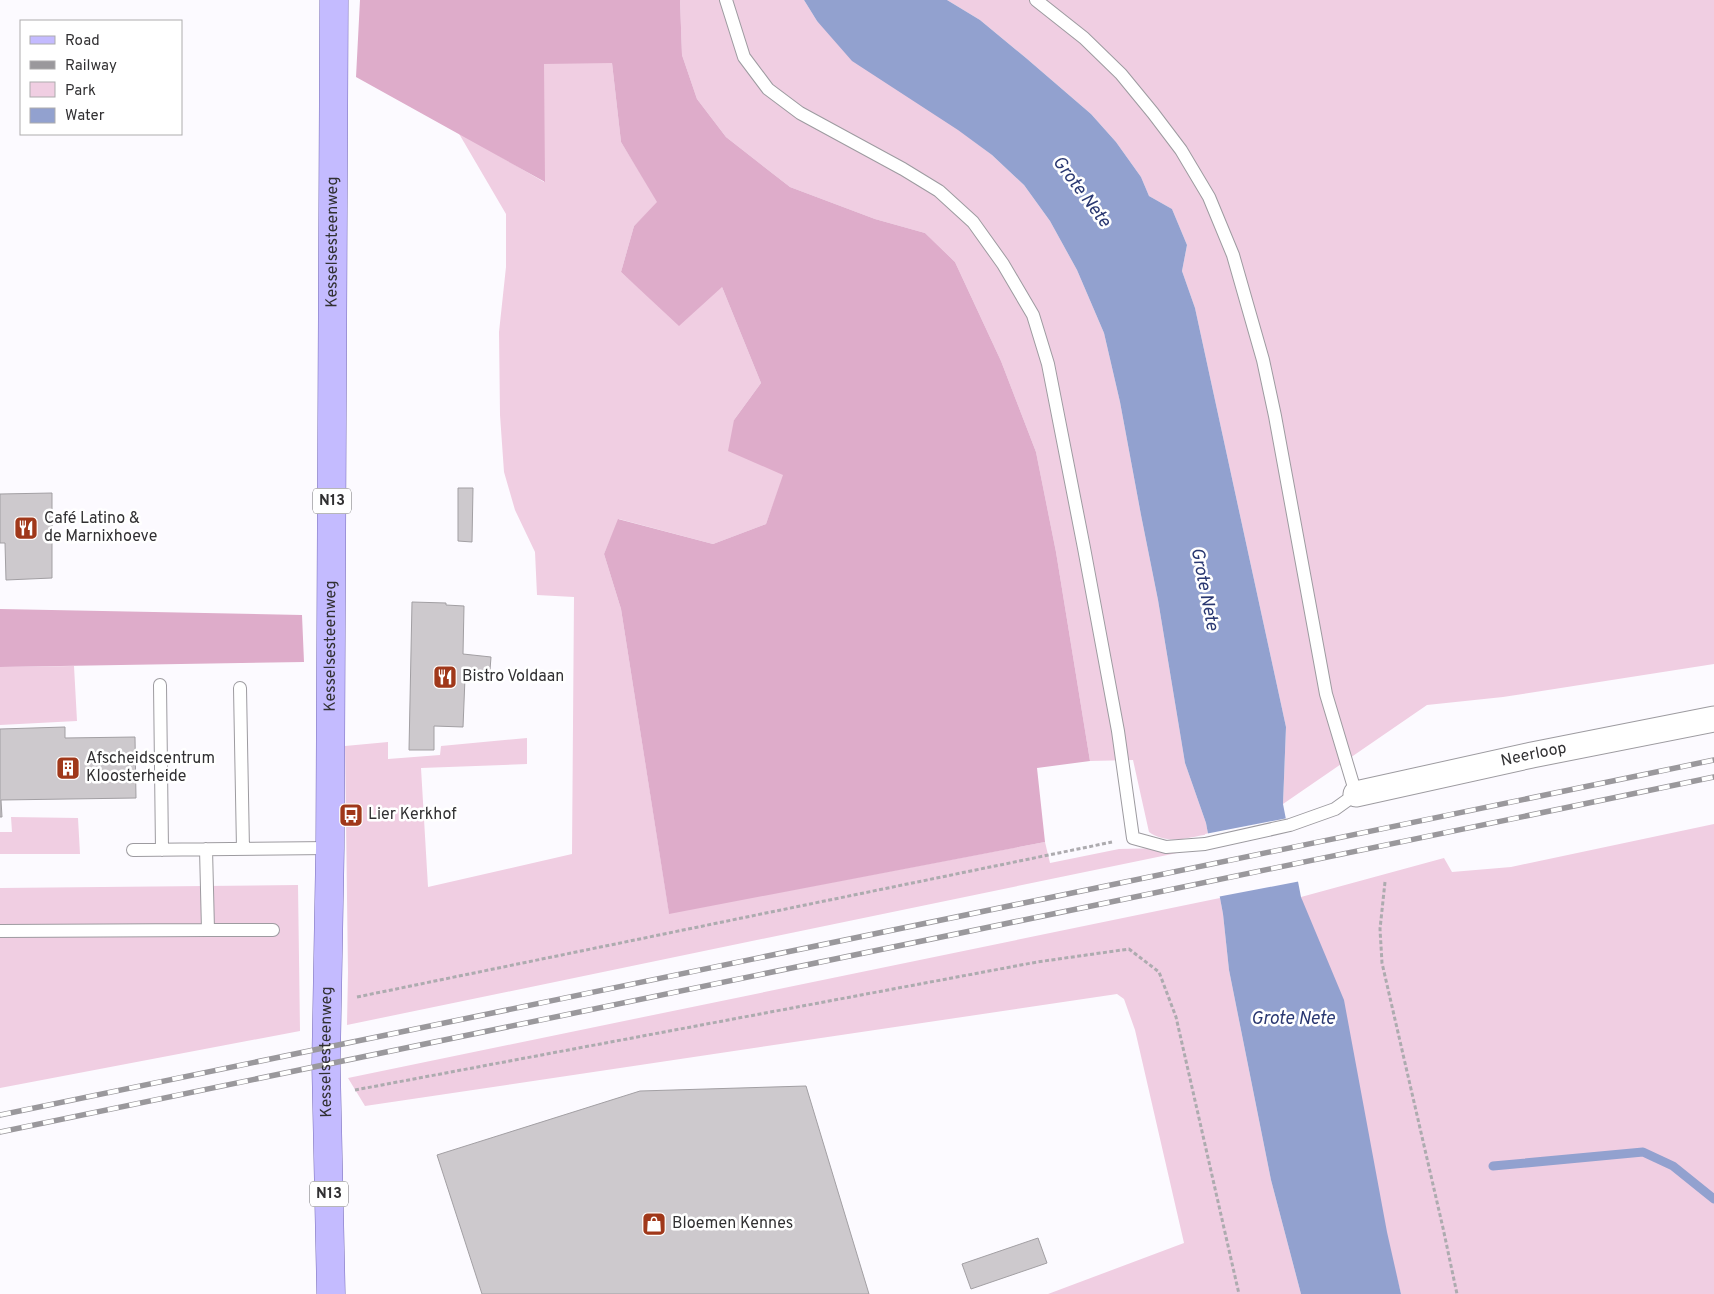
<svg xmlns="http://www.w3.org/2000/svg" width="1714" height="1294" font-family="Overpass,sans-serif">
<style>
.green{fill:#f0cee2}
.forest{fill:#deacca}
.water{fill:#92a1cf}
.pier{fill:#fcfaff}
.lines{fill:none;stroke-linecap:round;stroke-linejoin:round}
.stream{stroke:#92a1cf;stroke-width:9}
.building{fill:#cdc9cd;stroke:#a29fa3}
.service-casing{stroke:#9d9ba0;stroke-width:14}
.minor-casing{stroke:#9d9ba0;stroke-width:27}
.primary-casing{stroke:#776cb7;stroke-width:29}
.path{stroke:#adabaf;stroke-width:3;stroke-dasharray:4 2.5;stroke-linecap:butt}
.service{stroke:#fff;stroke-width:12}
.minor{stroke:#fff;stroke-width:25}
.primary{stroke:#c4bbff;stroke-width:28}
.rail-casing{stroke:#9a989c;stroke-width:5.5}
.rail{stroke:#fff;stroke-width:4;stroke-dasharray:11;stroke-linecap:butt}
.labels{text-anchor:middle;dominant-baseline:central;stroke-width:5;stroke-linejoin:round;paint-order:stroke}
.shield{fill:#fff;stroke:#6f6e70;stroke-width:1}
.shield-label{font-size:15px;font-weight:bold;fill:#313032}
.street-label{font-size:16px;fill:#313032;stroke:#fff}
.poi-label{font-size:16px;fill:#313032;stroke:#fff;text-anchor:start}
.water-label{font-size:18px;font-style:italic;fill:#293771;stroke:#fff}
</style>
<rect width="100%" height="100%" fill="#fcfaff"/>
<!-- green -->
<path class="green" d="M680,0H804L817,21L992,155L1024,185L1050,221L1077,270L1104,333L1120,402L1141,515L1158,600L1185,763L1206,823L1208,834C1188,838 1167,845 1149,832L1133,760L1090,761L1056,552L1036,452L1001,361L955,262L925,233L875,219L790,187L726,137L697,99L682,55Z
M947,0H1714V664L1503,697L1427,705L1283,804L1286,727L1195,308L1182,271L1187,245L1172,209L1149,196L1141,177L1116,142L1091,114L1026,58L980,20Z
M544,63H612L621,142L658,202L634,226L621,272L649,297L722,287L761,383L734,420L784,475L766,524L713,544L619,519L604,554L621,609L669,913L1045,842L1050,863L1119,849L1206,847L347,1025L348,972L345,746L388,742V759L440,755L441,746L527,738V764L421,768L428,887L572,854L574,597L537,595L535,552L515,510L504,472L500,415L499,332L506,267V214L458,132L544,182Z
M74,666L77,721L0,725V667Z
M11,817L78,818L80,854H0V832H12Z
M1714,824V1294H1401L1301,897L1444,858L1452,872L1511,867Z
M298,885L300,1031L0,1088V888Z
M1220,898L1223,914L1229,970L1271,1180L1301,1294H1048L1184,1243L1135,1030L1124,999L1117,994L365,1106L348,1078Z"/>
<!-- forest -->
<path class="forest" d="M360,0H680L682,55L697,99L726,137L790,187L875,219L925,233L955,262L1001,361L1036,452L1056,552L1090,761L1037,768L1045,842L669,914L621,609L604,554L618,519L713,544L766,524L783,475L728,451L734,420L761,383L722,287L679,326L621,272L634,226L657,202L621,142L612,63L544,64L545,182L356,77Z
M0,609L302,615L304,662L0,667Z"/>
<!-- water -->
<path class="water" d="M804,0H947L980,20L1026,58L1091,114L1116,142L1141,177L1149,196L1172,209L1187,245L1182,271L1195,308L1286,727L1283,804L1301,897L1344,1000L1387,1232L1401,1294H1301L1271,1180L1229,970L1223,914L1206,823L1185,763L1158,600L1141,515L1120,402L1104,333L1077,270L1050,221L1024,185L992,155L958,130L852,61L817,21Z"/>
<!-- pier -->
<path class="pier" d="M1288,818L1301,881L1217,897L1205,834Z"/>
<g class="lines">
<!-- stream -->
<path class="stream" d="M1493,1166L1643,1152L1673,1166L1714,1199"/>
</g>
<!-- building -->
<path class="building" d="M458,488H473L472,542L458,541Z
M52,493V578L6,580L5,543H0V494Z
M412,602L446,603V605L464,606L463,654L491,657L490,670H486V676H479L478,678H465L463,727L434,726V750H409Z
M65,727V738L135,737L136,798L1,800L2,817H0V729Z
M806,1086L869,1294H482L437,1155L640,1091Z
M1038,1238L1047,1263L971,1289L962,1264Z"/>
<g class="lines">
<!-- service casing -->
<g class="service-casing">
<path id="service" d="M726,0L744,57L768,89L800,113L903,169L939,191L973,222L1003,264L1033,315L1048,364L1084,548L1118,731L1133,838L1166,847L1205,844L1290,825L1335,809L1356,794L1326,694L1275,416L1263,360L1233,255L1209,197L1181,150L1153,113L1121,74L1084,38L1036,0
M160,685L162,850
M240,688L243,849
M133,850L330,848
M208,930H273
M0,931L208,930L206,849"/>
</g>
<!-- minor casing -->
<g class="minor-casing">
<g id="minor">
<path id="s1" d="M1356,794L1532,755L1714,719"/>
</g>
</g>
<!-- primary casing -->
<g class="primary-casing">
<g id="primary">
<path id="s2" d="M331,1294L326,1064L330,848L334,0"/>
</g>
</g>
<!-- path -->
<path class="path" d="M1385,882L1380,929L1382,963L1443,1228L1457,1294
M357,997L1112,842
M355,1090L1037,962L1129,949L1159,972L1176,1017L1239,1294"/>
<!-- service -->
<use href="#service" class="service"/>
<!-- minor -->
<use href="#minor" class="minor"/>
<!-- primary -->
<use href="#primary" class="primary"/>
<!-- rail casing -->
<g class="rail-casing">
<path id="rail" d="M0,1115L1714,760
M0,1132L1714,777"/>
</g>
<!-- rail -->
<use href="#rail" class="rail"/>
</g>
<!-- icons -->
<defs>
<g id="restaurant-square" transform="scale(1.25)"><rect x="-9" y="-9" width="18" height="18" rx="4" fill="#a0381a" stroke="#fff"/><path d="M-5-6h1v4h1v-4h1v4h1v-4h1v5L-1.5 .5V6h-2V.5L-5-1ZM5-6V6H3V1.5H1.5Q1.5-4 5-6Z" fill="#fff"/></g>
<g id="building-square" transform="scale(1.25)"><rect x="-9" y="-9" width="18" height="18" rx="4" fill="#a0381a" stroke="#fff"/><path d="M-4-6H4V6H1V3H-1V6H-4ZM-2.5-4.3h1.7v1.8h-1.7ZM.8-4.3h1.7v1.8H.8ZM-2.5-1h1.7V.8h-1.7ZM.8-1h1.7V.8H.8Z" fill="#fff"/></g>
<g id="bus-square" transform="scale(1.25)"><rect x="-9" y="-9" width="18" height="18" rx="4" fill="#a0381a" stroke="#fff"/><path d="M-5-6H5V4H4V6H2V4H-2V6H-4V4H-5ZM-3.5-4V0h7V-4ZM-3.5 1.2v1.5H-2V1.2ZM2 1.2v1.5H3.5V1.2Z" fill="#fff"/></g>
<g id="shop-square" transform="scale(1.25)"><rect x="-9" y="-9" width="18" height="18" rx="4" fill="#a0381a" stroke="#fff"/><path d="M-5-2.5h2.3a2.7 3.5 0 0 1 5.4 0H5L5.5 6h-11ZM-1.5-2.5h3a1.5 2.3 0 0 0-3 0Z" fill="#fff"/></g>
</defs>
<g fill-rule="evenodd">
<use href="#restaurant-square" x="26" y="528"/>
<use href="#restaurant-square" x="445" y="677"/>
<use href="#building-square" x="68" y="768"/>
<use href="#bus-square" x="351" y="815"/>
<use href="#shop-square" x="654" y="1224"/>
</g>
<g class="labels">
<!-- shield labels -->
<g class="shield">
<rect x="313" y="488.5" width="38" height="25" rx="4"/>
<rect x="310" y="1181.5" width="38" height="25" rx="4"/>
</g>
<g class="shield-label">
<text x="332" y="501">N13</text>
<text x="329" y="1194">N13</text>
</g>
<!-- street labels -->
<g class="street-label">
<text stroke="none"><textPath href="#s2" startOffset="1052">Kesselsesteenweg</textPath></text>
<text stroke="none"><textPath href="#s2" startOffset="648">Kesselsesteenweg</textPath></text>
<text stroke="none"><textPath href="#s1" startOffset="182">Neerloop</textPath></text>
<text stroke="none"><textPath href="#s2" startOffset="242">Kesselsesteenweg</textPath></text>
</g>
<!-- poi labels -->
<g class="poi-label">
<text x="44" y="519">Café Latino &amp;<tspan x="44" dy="18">de Marnixhoeve</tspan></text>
<text x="462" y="677">Bistro Voldaan</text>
<text x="86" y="759">Afscheidscentrum<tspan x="86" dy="18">Kloosterheide</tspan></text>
<text x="368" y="815">Lier Kerkhof</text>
<text x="672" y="1224">Bloemen Kennes</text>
</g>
<!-- water labels -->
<g class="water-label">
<text transform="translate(1081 192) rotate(53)">Grote Nete</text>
<text transform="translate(1204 589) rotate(79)">Grote Nete</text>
<text x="1293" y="1019">Grote Nete</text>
</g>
</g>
<!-- legend -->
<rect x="20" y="20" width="162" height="115" fill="#ffffff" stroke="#adacad"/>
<rect x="30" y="36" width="25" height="8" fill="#c4bbff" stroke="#adacad"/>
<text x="65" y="45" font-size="15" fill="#313032">Road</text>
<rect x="30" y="61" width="25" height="8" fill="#9a989c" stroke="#adacad"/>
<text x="65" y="70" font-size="15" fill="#313032">Railway</text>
<rect x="30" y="82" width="25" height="15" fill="#f0cee2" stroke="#adacad"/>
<text x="65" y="95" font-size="15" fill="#313032">Park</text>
<rect x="30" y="108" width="25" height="15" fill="#92a1cf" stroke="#adacad"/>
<text x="65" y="120" font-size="15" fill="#313032">Water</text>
</svg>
